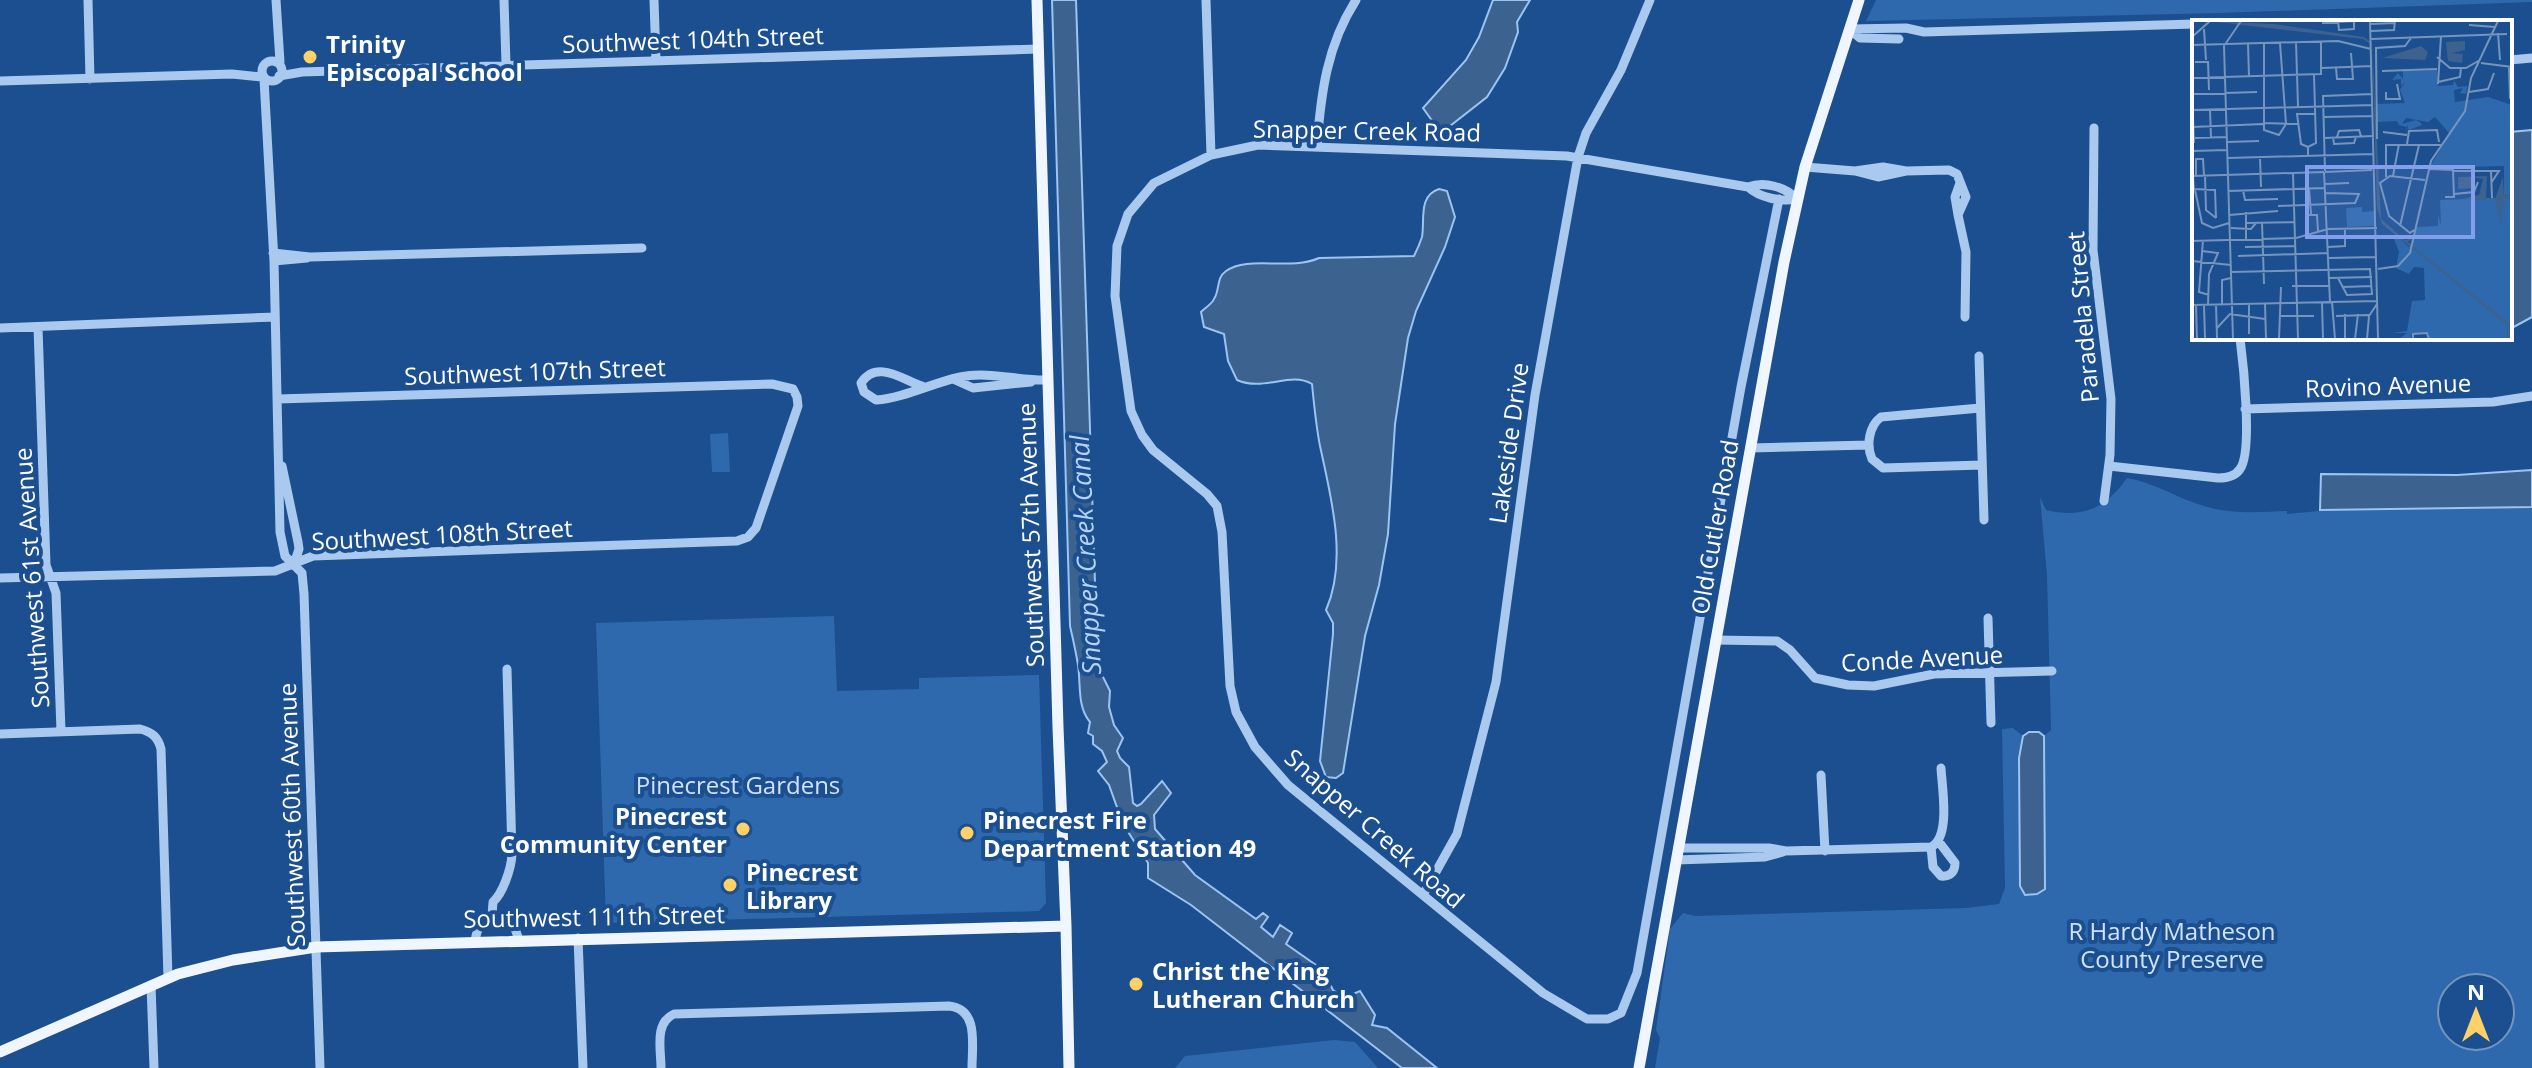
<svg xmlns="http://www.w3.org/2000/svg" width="2532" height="1068" font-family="'Open Sans',sans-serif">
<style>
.green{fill:#2e69ad;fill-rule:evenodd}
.water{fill:#3c6290;stroke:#9cc4f0;stroke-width:2}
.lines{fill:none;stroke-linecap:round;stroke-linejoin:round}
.minor{stroke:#a9c9ee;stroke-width:9}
.major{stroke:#f0f6ff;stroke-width:11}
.poi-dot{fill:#ffd166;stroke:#1b4f8f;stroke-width:3}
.labels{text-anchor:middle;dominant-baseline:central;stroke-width:8;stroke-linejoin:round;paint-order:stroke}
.street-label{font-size:24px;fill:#fff;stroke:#1b4f8f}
.poi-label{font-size:24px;font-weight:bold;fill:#fff;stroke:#1b4f8f;text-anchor:start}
.park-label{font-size:24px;fill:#cfe3fa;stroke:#1b4f8f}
.water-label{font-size:26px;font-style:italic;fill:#b5d3f5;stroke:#1b4f8f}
.inset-road{fill:none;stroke:#7695bc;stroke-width:2}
.view{fill:#839eea;fill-opacity:0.15;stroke:#839eea;stroke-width:4}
.inset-edge{fill:none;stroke:#fff;stroke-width:4}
</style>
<rect width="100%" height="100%" fill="#1b4f8f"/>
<!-- green -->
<path class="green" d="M1876,0H2532V2L2220,13L1866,21Z
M728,433L730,472H712L710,434Z
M2127,478C2153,482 2173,496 2198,504C2227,515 2257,512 2287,511V514L2340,509L2532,507V1068H1655L1660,1038L1656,1030L1670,929L1683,913L1695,916L1966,908L1999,904L2005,888L2002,729L2013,728L2023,736L2019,758L2045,889L2044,736L2051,730L2047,575L2040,497L2046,510C2082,519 2106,508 2127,478ZM2452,988H2500V1036H2452Z
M834,616L837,691L919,689V678L1039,675L1046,903L1039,911L606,923L596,623Z
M1334,1040L1355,1042L1378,1068H1175L1185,1056Z"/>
<!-- water -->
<path class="water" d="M1052,0H1076L1097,644L1102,675L1110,691L1109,707L1114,725L1123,738L1117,751L1120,758L1129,767L1133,803L1137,806L1141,804L1162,781L1171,793L1154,815L1155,829L1195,875L1256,919L1263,913L1268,917L1261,927L1273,937L1280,925L1292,933L1286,944L1323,970L1333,990L1344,998L1360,991L1375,1015L1372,1025L1387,1028L1437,1068H1402L1191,905L1148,878V863L1123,824L1109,785L1098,771L1107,762L1102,751L1093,744V736L1088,733L1090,722C1077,707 1081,685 1078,665C1076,652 1073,639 1070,626Z
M1493,0H1530L1517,22L1518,32L1505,68L1487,97L1441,133L1423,108L1466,60L1479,37Z
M2532,130V317L2510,329V132Z
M1439,189L1447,191L1455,217L1445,247L1416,311L1408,338L1395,424L1388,534L1379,585L1365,636L1343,773L1336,778L1326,777L1320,761L1333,634V623L1326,610C1348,560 1331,497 1320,446C1316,426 1314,404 1312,384C1290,371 1264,392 1237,380L1228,361L1224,334L1204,327L1201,312C1205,308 1212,304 1214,299C1220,290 1216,278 1226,271C1248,255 1290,271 1319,258L1414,256C1417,250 1420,243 1422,237C1425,219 1418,196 1439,189Z
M2532,470V507L2320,510L2321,474L2457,475Z
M2029,732H2039L2044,736L2045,889L2037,894L2025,895L2020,886L2019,758L2023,736Z"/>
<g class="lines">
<!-- minor -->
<path class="minor" d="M88,0L90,79
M276,0L280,62
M504,0L506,64
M654,0L656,60
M1206,0L1211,155
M1849,29L1906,28L1924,32L2194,24
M1849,29L1860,38L1899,39
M2510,60L2532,58
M262 71a10 10 0 1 1 20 0a10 10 0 1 1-20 0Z
M279,76L302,72L1038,49
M264,79L274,261L280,532L285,556L302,573L304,594L320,1068
M0,81L232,74L262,77
M2094,128L2093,250L2111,399L2110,455L2104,501
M1317,145C1321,93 1327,45 1356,0
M1805,167L1855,171
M1883,167L1906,171L1878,177L1855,171Z
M1906,171L1949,170L1957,174L1966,197L1958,215L1955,197L1960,183
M1748,187C1765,181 1785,187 1797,199
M1779,199L1741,387L1637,973L1621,1013L1608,1019H1587L1543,993L1288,785L1255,747L1236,712L1230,686L1222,532L1217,506L1207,494L1153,450L1142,435L1131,411L1115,296L1117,246L1128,214L1154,183L1211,155L1258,145L1567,156L1748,187C1760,198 1781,202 1797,199
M1958,215L1966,252L1965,317
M273,253L310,257L642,248
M274,261L307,258
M38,327L46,565L56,593L61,731
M0,328L275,317
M1979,356L1984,520
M953,379L973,388L1031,382
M922,386C903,380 877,359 861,383L864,392L876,400C904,398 932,383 960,377C989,371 1019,381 1048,380
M1980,408L1881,417C1869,426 1866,445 1872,459L1883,468L1982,465
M2245,409L2493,402L2532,396
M1751,448L1869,445
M282,466L298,542L299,549L294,564
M2109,466L2218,478C2226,478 2235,477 2240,469C2253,452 2243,361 2240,338
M0,578L275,571L313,556L737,541L748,537L756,528L798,406L797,397L793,389L772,384L278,399
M1988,618L1991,723
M1715,640L1777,641L1790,650L1815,678L1848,685L1874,686L1934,674L2052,671
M0,734L140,729C152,732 158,737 161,749L168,978
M1821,775L1825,851
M1931,847L1933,867L1941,876C1950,877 1955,872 1955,863L1939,842
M1678,848H1769L1786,851L1931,847C1951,837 1942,788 1941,768
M1676,860L1765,857L1783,852
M1423,895L1457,834L1496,682L1535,395L1578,157L1586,133L1621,70L1650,0
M492,915L493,902C503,893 511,869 512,855L507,669
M578,938L583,1068
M475,941C479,916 492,910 513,923L519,940
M151,985L154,1068
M661,1068C661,1049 654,1023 674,1014L949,1006C979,1009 972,1045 972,1068"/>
<!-- major -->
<path class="major" d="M1037,0L1058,727L1066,926L1069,1068
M0,1052L178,974L233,960L316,947L1066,926
M1639,1068L1784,262L1805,167L1859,0"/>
</g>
<!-- markers -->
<g class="poi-dot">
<circle cx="310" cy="57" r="8"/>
<circle cx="743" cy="829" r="8"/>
<circle cx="967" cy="833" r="8"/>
<circle cx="730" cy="885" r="8"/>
<circle cx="1136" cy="984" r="8"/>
</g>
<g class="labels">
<!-- street labels -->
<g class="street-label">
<text transform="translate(693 39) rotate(-2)">Southwest 104th Street</text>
<text transform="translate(1367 130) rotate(1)">Snapper Creek Road</text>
<text transform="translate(2082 317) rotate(-95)">Paradela Street</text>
<text transform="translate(535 371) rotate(-2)">Southwest 107th Street</text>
<text transform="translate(2388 385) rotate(-2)">Rovino Avenue</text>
<text transform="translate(1508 443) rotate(-82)">Lakeside Drive</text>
<text transform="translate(1714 527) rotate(-80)">Old Cutler Road</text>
<text transform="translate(442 534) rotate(-3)">Southwest 108th Street</text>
<text transform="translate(1030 535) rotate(-92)">Southwest 57th Avenue</text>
<text transform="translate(31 578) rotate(-94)">Southwest 61st Avenue</text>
<text transform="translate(1922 658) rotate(-3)">Conde Avenue</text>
<text transform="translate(291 815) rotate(-92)">Southwest 60th Avenue</text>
<text transform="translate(1375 828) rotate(41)">Snapper Creek Road</text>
<text transform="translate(594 916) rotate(-1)">Southwest 111th Street</text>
</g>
<!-- poi labels -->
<g class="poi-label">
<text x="326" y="43">Trinity<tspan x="326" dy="28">Episcopal School</tspan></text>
<text x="727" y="815" text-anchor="end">Pinecrest<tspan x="727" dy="28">Community Center</tspan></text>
<text x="983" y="819">Pinecrest Fire<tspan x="983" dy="28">Department Station 49</tspan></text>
<text x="746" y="871">Pinecrest<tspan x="746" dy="28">Library</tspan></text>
<text x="1152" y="970">Christ the King<tspan x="1152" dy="28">Lutheran Church</tspan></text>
</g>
<!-- park labels -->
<g class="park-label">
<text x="738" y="784">Pinecrest Gardens</text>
<text x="2172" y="930">R Hardy Matheson<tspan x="2172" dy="28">County Preserve</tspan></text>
</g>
<!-- water labels -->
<g class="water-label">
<text transform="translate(1085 555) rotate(-93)">Snapper Creek Canal</text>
</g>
</g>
<!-- overview -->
<g transform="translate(2192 20)">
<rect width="320" height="320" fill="#1b4f8f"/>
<path d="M245,50L246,66L261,65L262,60L266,67L275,66L274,74L268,73L271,68L262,70L263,82L296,77L320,85V174L312,176V146L237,148L258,114L243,97L236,102L214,98L210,104L224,100L229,103L230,105L217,110L215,105L214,114V107L207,105L205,101L185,102L184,84L213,83L208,70L213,62L209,66V59L200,60L206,53L211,59V51ZM320,177V319H237V314L220,313L219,319H207L215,313H200L215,311L220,281L233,280L232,248L222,247L217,254L204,248L207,232L202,219L192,216L204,215L217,227L225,207L246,206V195L249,205L248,180ZM170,187V192L183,191V206L155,207L154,188Z" fill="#2e69ad"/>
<path d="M16,1L82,4L172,17L180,23L189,199L213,220L221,218L216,222L320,305V319H313L316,306L190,204L185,188L180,25L171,19ZM254,22L273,21V30L260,33L271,34L270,43L256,41ZM229,26L236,32L233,40L190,38ZM295,156L294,180H267L287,175L291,159L283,158L282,168L266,169V157ZM311,157L312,176L320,174V179H312L309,208L303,179Z" fill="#3c6290"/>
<path class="inset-road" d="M146,1L147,10L162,9V1M178,1L186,319M130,3L162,1M178,4L203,3M277,5L303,7M12,9L14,40M179,11L202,10L203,1M306,13L308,40M0,17L18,1M179,19L315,14M104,22L106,87M72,23V110L87,115L94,104L88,23M56,24L57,56M0,25L146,21L179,29M245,37L258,48H274L288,40M3,42H16L17,70M289,43L320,47M317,47L318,79M130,48L180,46M144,48L145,59H161L159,33M190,51L245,49M0,58L129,54V21M246,62L268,57L269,48M246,64L249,16M0,70L2,123M194,72V79H208L205,64M277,72L296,69L302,53M0,74L65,72M0,90L181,85M18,90L19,118M132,97L181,96M71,103L106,104M0,107L71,104M191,112L215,115M141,117L142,124L162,123L164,117M145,117L147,111L167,110L169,116M2,118L35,117M132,118L182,116M185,119L184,28L213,26L219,18M35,122L67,121M215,124L217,111L245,110L247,122M116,127L124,123L122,55M0,131L35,130M116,136V127L109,124L105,94H123M68,137L69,167M36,138L181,134M237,149L261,150L262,177H253M133,151L131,76L180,74M261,151H307L299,163M299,151L300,178M132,152L138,282M133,152L180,150M101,153L106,319M13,155L14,190L24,198M0,156L132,152M1,156L2,169L23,170L24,198M4,156V139H11L12,155M201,156L207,124M194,157V125H249M133,164L157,163M117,168L119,194M3,170L10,203L21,208L37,203M51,170L53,180L86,179M36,171L132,168M262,174L282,172L286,162M86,186L163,183L167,174L133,173M54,192V219M37,195L86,191M70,202L72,264M54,203L103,202M208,206L227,125M39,208L59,209L64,203M222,210L218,213L197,196L188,163L198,156L233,160M114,216V195H125L126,211M11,220L7,272L17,275M0,221L104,218L136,209L185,208M53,227L104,226M136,227L153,226V210M10,231L26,233L17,254L16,285M46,236L136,233M137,238L183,237M0,241L39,245M186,249L206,246L218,233L239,141L273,91L279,58L306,1M39,252L178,249L180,274L155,275L146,258M137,258L180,257M100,266H137M151,267L180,266M130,282L131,319M140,282L143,319M57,284V314M73,284L74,319M0,285L186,281M12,285L13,318M24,285L25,318M30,285V260L39,258M4,286L5,319M87,296H122M144,296L177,295M25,308L38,294L73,299M0,319H40M41,319L32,26L49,1M87,319L89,267M153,319V294M163,319L166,294M175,319L177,296L185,284M221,319V314L235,313L237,319"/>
<path class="view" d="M115,147H281V217H115Z"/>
<rect width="320" height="320" class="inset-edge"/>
</g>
<!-- north arrow -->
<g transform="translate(2476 1012)"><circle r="38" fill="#1b4f8f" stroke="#7695bc" stroke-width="2"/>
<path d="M0-6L14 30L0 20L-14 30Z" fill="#ffd166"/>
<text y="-12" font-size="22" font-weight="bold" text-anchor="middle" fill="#ffffff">N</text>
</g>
</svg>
